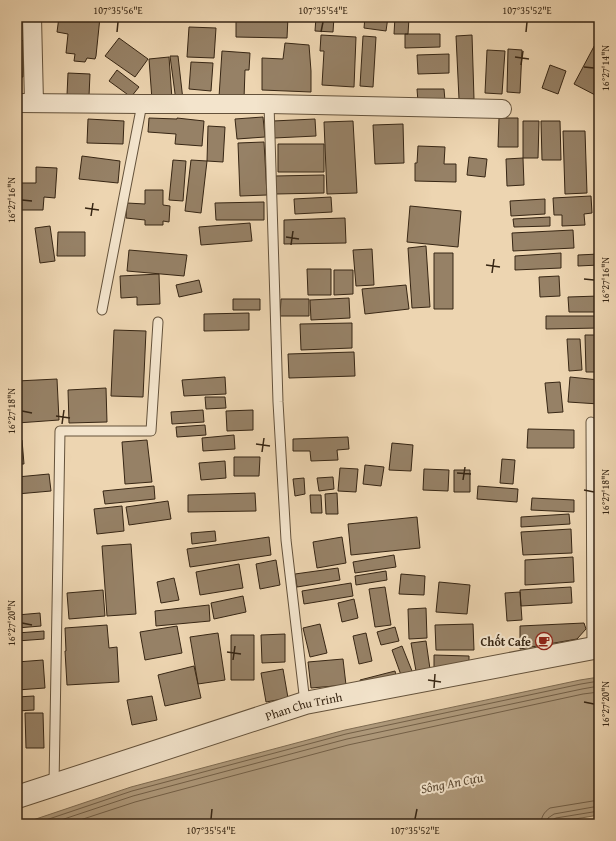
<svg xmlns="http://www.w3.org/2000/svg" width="616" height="841" font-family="'Gentium Book Plus',serif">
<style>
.water{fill:#af9a7c;stroke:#7f6c52}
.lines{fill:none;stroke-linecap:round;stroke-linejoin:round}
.shore{stroke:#736048;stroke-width:1}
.building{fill:#968166;stroke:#372614}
.service-casing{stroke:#64523b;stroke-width:11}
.minor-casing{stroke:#64523b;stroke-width:20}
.tertiary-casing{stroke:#64523b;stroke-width:24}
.service{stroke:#f3e4cc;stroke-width:9}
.minor{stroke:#f3e4cc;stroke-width:18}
.tertiary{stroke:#f3e4cc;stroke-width:22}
.ticks{fill:none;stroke:#372614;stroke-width:1.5}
.labels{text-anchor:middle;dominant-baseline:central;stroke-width:4;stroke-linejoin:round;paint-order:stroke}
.poi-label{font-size:12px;font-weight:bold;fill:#372614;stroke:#f3e4cc;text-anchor:end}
.street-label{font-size:12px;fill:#372614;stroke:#f3e4cc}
.water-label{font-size:13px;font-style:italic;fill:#5b4933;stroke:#f3e4cc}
.neatline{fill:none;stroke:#372614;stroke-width:1.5}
.ticks-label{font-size:10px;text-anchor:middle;fill:#372614}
</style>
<rect width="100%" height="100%" fill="#edd5b1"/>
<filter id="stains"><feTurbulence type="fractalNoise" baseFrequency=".005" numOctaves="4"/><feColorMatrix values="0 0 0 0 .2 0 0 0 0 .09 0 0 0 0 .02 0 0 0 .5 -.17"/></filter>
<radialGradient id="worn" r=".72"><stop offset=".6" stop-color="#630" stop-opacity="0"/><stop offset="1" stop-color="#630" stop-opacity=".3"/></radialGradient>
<!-- water -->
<path class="water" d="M599,677V815L545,824H21L131,787L345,730L580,680Z"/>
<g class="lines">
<!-- shore -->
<path class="shore" d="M34,824L132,791L346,734L581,684L599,681
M49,824L133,796L347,739L582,689L599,686
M68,824L135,802L348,745L583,694L599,692
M541,824C541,817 544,812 550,808L599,800
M547,824L548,818L554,814L599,806
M552,824V820L556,818L599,811"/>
</g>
<!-- building -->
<path class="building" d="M59,17H100L96,56L95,59L87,58L85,62L74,61L75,54L66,53L68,34L57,32Z
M236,17H288L287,38L236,37Z
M316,17H334L333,32L315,31Z
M365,17H388L386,31L364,28Z
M395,17L409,18L408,34H394Z
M189,27L216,28L214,58L187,57Z
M405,34H440V47L405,48Z
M321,35L356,37L354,87L322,85L324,51H320Z
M472,35L474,99H459L456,36Z
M363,36L376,37L373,87L360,86Z
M599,37V97L574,84Z
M119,38L148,59L135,77L105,56Z
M17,40L25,41L23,77H17Z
M285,43L309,45L311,71V92L262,90V58L283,59Z
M508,49L522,50L520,93L507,92Z
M487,50L505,51L502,94L485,93Z
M222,51L250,53L249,70H245L244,99L219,97Z
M449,54V73L418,74L417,55Z
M170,56H178L183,100L176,101Z
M169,57L172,99L152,100L149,59Z
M191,62L213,63L211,91L189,89Z
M550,65L566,71L558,94L542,88Z
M117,70L139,87L131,97L109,81Z
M68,73L90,74L89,96L67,95Z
M417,89H444L445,101L418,102Z
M263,117L265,137L237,139L235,119Z
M149,118L177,119V118L204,121L202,146L175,144L176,134L148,132Z
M499,118H518V147H498Z
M88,119L124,121L123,144L87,143Z
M315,119L316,136L274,138L273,121Z
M353,121L357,193L327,194L324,122Z
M523,121H539L538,158H523Z
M541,121H560L561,160H542Z
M403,124L404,163L375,164L373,125Z
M208,126L225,127L223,162L207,161Z
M563,131H585L587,193L565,194Z
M264,142L267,195L240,196L238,143Z
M278,144H324V172H278Z
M418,146L445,147L444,164H456V182L415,181V163H417Z
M599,155V196H596Z
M82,156L120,161L118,183L79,179Z
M469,157L487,159L485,177L467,175Z
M523,158L524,185L507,186L506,159Z
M173,160L186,161L183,201L169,200Z
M191,160L207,161L201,213L185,211Z
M36,167L57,168L55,198L44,197L43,210H17V183H36Z
M324,175V193L276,194L275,176Z
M145,190H163V205L170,206L169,222L163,221V225H145V220L126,218L127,203L145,204Z
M591,196L592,213L584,214L585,225L562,226V215H554L553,198Z
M331,197L332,212L295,214L294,199Z
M545,199V214L511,216L510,201Z
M264,202V220H216L215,203Z
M410,206L461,211L458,247L407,242Z
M550,217V226L514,227L513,219Z
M345,218L346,243L284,244V220Z
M250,223L252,241L201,245L199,227Z
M50,226L55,261L40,263L35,228Z
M573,230L574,248L513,251L512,233Z
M58,232H85V256H57Z
M426,246L430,307L412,308L408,248Z
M372,249L374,285L356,286L353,250Z
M129,250L187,255L184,276L127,271Z
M434,253H453V309H434Z
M561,253V268L515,270V256Z
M599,254V265L578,266V255Z
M307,269H331V295H308Z
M334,270H353V294L334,295Z
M159,274L160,304L137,305V297L121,298L120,276Z
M559,276L560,296L540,297L539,277Z
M199,280L202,292L179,297L176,285Z
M406,285L409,309L365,314L362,289Z
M599,296V312H569L568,297Z
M349,298L350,318L311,320L310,300Z
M233,299H260V310H233Z
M281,299H309V316H280Z
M249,313V330L204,331V314Z
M546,316H599V328L546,329Z
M352,323V348L301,350L300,324Z
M114,330L146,331L143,397L111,396Z
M585,335H599V372H586Z
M567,339H580L582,370L569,371Z
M354,352L355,376L289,378L288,354Z
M225,377L226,394L184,396L182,380Z
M570,377L599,380V404L568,402Z
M57,379L59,420L17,423V381Z
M560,382L563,412L548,413L545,383Z
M106,388L107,422L69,423L68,390Z
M205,397H225L226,408L206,409Z
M203,410L204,422L172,424L171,412Z
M253,410V430L227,431L226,411Z
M205,425L206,435L177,437L176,427Z
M528,429L574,430V448H527Z
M234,435L235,449L203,451L202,438Z
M348,437L349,449L337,450L338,460L311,461L310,451H293V439Z
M17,440H22L24,464H17Z
M147,440L152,482L125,484L122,442Z
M392,443L413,445L411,471L389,470Z
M599,455V485H596Z
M234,457H260L259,476H234Z
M502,459L515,460L513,484L500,483Z
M225,461L226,478L201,480L199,463Z
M365,465L384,467L381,486L363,484Z
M340,468L358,469L356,492L338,491Z
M424,469L449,470L448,491L423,490Z
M454,470H470V492H454Z
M49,474L51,491L17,494V477Z
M333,477L334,489L319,491L317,478Z
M304,478L305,494L295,496L293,479Z
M154,486L155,499L105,504L103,491Z
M478,486L518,489L517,502L477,499Z
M255,493L256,511L188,512V495Z
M337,493L338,514H326L325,494Z
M310,495H321L322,513H311Z
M532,498L574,500V512L531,510Z
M168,501L171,519L129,525L126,507Z
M122,506L124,531L97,534L94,509Z
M569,514L570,524L521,527V517Z
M417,517L420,548L351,555L348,524Z
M571,529L572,553L523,555L521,532Z
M215,531L216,541L192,544L191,533Z
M17,532L19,563H17Z
M269,537L271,555L190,567L187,549Z
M342,537L346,563L317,568L313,542Z
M131,544L136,614L107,616L102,546Z
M394,555L396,567L355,573L353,562Z
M573,557L574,582L525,585V560Z
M276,560L280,585L260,589L256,564Z
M239,564L243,588L200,595L196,572Z
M338,568L340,580L297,587L295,574Z
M386,571L387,580L356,585L355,576Z
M401,574L425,576L424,595L399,594Z
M174,578L179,600L161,603L157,582Z
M439,582L470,585L467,614L436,612Z
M351,583L353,596L304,604L302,591Z
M385,587L391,625L375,627L369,589Z
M571,587L572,603L521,606L520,590Z
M103,590L105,616L69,619L67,593Z
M520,592L522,620L507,621L505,593Z
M243,596L246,612L214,619L211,603Z
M354,599L358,618L342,622L338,603Z
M209,605L210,621L156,626L155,611Z
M426,608L427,638L409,639L408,609Z
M40,613L41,626L17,628V615Z
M584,623L586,629L577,639L520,649V626Z
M320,624L327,653L310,657L303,628Z
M473,624L474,650H436L435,625Z
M107,625L109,648L117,647L119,682L67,685L65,651H66L65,628Z
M177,626L182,653L145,660L140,632Z
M395,627L399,641L381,645L377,632Z
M44,631V639L17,641V633Z
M218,633L225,680L198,684L190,637Z
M366,633L372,661L359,664L353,636Z
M285,634V662L262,663L261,635Z
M231,635H254V680H231Z
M426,641L430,669L416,671L411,643Z
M402,646L412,671L401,675L392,650Z
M434,655L469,656V669L434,668Z
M343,659L346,685L311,688L308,662Z
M43,660L45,688L17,690V662Z
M194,666L201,698L165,706L158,675Z
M283,669L288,698L266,702L261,673Z
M395,671L397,680L362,689L360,680Z
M34,696V710L17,711V697Z
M152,696L157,720L132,725L127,700Z
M25,713H43L44,748H26Z
M17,728L21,744L17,745Z"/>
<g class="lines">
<!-- service casing -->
<g class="service-casing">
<path id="service" d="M269,104L278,402L286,540L305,703
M102,310L142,104
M591,422L592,648
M54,785L60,431H151L158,322"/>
</g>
<!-- minor casing -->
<g class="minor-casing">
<path id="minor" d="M32,17L34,103
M17,103L142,104H269L502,109"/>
</g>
<!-- tertiary casing -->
<g class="tertiary-casing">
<g id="tertiary">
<path id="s1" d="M17,797L305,703L599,647"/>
</g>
</g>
<!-- service -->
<use href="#service" class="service"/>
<!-- minor -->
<use href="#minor" class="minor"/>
<!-- tertiary -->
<use href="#tertiary" class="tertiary"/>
</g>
<!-- ticks -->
<path class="ticks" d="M117,32L118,22M321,32L323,22M526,32L527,22M515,57L529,59M521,65L523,51M584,67L594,68M22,200L32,201M85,208L99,210M91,216L93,203M286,237L299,239M291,245L293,231M486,265L500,267M492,273L494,259M584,279L594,280M22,411L32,413M56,416L70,418M62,424L64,410M256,444L270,446M262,452L264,438M457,473L471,474M463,480L465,467M584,490L594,492M22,623L32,625M227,652L241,654M233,660L235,646M428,680L441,682M434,688L435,674M584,702L594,704M211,819L212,809M415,819L417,809"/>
<!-- icons -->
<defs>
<g id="cafe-ring" transform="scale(0.9)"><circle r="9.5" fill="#f3e4cc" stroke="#8f2418" stroke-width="1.5"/><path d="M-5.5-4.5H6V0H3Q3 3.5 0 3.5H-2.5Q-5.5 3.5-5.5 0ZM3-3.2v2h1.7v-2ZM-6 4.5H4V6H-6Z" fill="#8f2418"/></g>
</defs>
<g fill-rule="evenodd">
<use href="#cafe-ring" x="544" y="641"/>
</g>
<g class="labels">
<!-- poi labels -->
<g class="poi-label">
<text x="531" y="641">Chốt Cafe</text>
</g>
<!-- street labels -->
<g class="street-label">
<text stroke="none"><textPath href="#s1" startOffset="301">Phan Chu Trinh</textPath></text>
</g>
<!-- water labels -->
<g class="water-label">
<text transform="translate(452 783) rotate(-11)">Sông An Cựu</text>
</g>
</g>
<!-- margin -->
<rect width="616" height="841" fill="none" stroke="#edd5b1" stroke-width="44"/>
<rect x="22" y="22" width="572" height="797" class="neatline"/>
<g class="ticks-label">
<text x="118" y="14">107°35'56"E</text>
<text x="323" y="14">107°35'54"E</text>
<text x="527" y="14">107°35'52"E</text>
<text transform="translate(605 68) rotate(-90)" y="4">16°27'14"N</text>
<text transform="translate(11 200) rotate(-90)" y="4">16°27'16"N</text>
<text transform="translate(605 280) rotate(-90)" y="4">16°27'16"N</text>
<text transform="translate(11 411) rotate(-90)" y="4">16°27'18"N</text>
<text transform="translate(605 492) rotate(-90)" y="4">16°27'18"N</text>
<text transform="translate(11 623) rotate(-90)" y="4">16°27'20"N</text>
<text transform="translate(605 704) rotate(-90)" y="4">16°27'20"N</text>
<text x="211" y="834">107°35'54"E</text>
<text x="415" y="834">107°35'52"E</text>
</g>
<rect width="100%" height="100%" filter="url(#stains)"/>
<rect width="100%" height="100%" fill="url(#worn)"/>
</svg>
